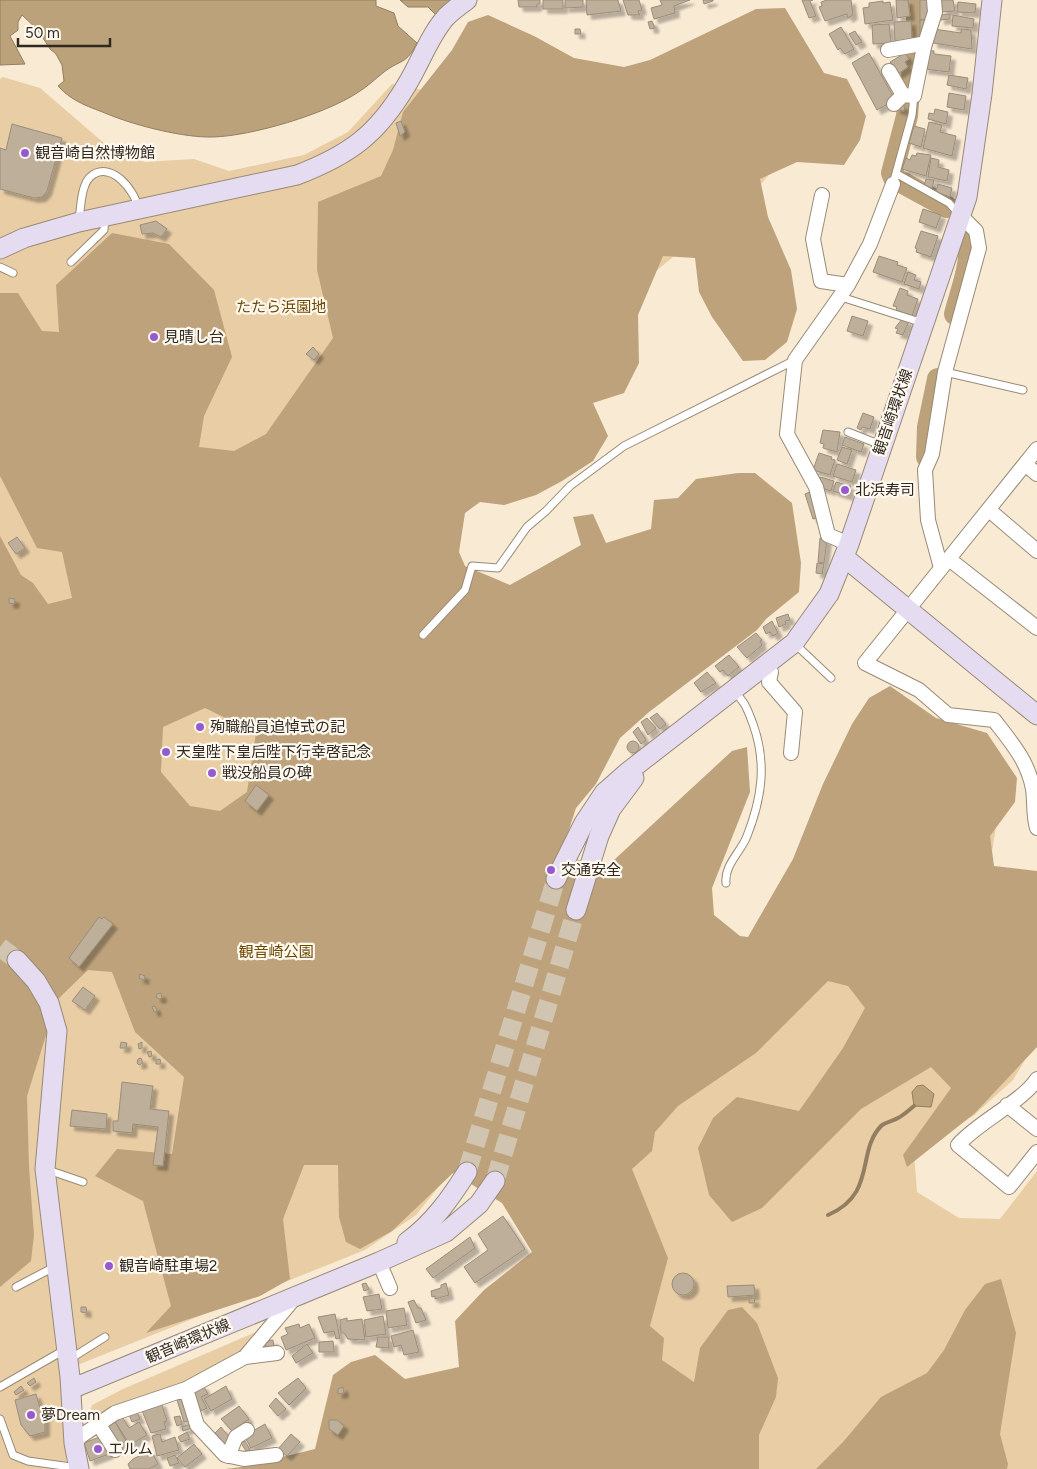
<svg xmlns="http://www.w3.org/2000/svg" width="1037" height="1469" font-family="Figtree,'Noto Sans JP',sans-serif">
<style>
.green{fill:#e8cda5}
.forest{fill:#bda27b;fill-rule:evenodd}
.water{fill:#bca27b;stroke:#927e60}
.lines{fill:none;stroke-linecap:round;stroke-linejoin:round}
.stream{stroke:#927e60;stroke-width:4}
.river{stroke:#bca27b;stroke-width:22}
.building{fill:#bdaf9a;stroke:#9b8d79;filter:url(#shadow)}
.secondary-tunnel{stroke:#d1c4b0;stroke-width:19;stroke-dasharray:19 9;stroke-linecap:butt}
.lane-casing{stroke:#988a76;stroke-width:9}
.street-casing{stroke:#988a76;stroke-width:16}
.secondary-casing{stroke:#988a76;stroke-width:21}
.lane{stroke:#fff;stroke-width:7}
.street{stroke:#fff;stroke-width:14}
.secondary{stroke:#e6dcf2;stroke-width:19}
.poi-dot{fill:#9759cf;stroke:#fff9f0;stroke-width:2}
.labels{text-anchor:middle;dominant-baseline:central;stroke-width:4.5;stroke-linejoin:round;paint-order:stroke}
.poi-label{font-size:15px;fill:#2f2a21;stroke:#fff9f0;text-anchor:start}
.park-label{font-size:15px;fill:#6d4900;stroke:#fff9f0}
.street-label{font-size:15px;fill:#2f2a21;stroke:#fff9f0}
</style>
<defs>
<filter id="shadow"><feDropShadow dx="4.5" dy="4.5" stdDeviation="1" flood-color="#0004"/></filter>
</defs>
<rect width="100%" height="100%" fill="#f9ead4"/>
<!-- green -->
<path class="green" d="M3,77L40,88L105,144L144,162L194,159L229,171L304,155L348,132L392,84L782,159L752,195L707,271L685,247L649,277L636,321L456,505L449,572L608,738L537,862L706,899L710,939L753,947L998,814L990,864L1036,1041L1013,1080L973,1116L914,1153L917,1192L959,1218L1000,1219L1037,1171V1469H296L408,1418L586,1265L456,1165L416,1215L365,1250L60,1372L67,1469H0V79Z
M256,1332L242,1355L178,1387L87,1424L92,1405L123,1389Z"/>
<!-- forest -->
<path class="forest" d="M785,8L824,73L847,79L866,116L860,140L844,165L797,162L760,179L768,217L791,270L797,309L787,342L765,360L743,361L712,317L699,292L695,258L663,256L638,315L639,363L624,393L593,403L608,436L593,461L562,481L536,495L504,505L480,502L465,513L459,552L465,566L510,585L581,545L573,517L593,514L606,543L651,529L654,500L678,498L696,479L738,473H755L792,503L801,563L799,592L766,619L757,630L649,712L620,738L596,784L576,808L562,851L601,872L732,751L747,747L750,792L712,888L714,915L740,936L748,937L793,859L823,784L852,724L869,698L890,686L936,718L987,733L1017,778L1015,802L990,836L994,866L1037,871V1047L975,1113L907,1167L903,1155L951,1088L931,1067L861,1109L762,1208L732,1222L709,1195L698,1148L713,1118L737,1097L799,1111L843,1048L865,1008L848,986L828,981L756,1053L678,1106L655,1132L652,1151L632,1169L668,1258L650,1326L664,1338L662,1360L694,1382L700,1348L728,1310L742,1307L757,1323L778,1378L776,1397L759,1435V1469H225L242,1467L315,1449L333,1375L351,1362L375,1355L405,1379L459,1367L455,1321L484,1290L532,1252L502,1203L453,1173L392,1231L360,1249L346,1242L339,1217L338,1165H304L283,1219L290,1279L260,1296L146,1333L171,1306L143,1201L95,1176L117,1149L172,1154L184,1077L135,1032L112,972L88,970L57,1000L27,1096L29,1167L34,1235L31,1261L0,1287V536L21,575L33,583L48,604L72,598L62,552L37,548L0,476V293H18L42,331L59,332L56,285L112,233L169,244L214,290L232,357L204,416L199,447L234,451L266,434L333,338L317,270L318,202L381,176L393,150L403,112L452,50L468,22L488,15L534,36L574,58L624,67L650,60L756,9ZM205,708L256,733L247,792L220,811L190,806L161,772L163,727Z
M1001,1279L1016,1333L1000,1434L1008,1464L1007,1469H816L843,1442L881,1397L927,1373L944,1350L965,1310L985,1284Z"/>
<!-- water -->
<path class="water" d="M0,0H376V6L394,13L398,26L417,43C406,65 401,59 384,72C375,79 367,87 357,93C325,114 252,136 213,137C185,138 137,126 110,115C90,107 72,102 58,86L64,81L62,65L56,54L50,49L38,30L22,15L18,22V30L10,36L25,64L0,65Z
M400,0H450L436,15L428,7H408Z
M923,1085L934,1094L931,1107L914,1106L912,1092L917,1086Z"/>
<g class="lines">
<!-- stream -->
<path class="stream" d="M828,1215C877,1194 856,1152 881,1126C885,1122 893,1121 898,1118C904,1115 909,1110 914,1106"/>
<!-- river -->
<path class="river" d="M917,0V50L909,89L907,116L892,173L894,178L947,207
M955,314C961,290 976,255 966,232
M927,457L928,427L938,379"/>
</g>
<!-- building -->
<path class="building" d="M518,0H540V4H537V7H519Z
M543,0H563V9H543Z
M565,0H583V7L565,8Z
M586,0H618L621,11L587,15Z
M623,0H639L642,10L638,11L640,15H628Z
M660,0H690L674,6L675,13L654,19L651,8L662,5Z
M703,0H713V1L704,4Z
M802,0H813L810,1L816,16L809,18Z
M827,0H851L853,15L848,18L847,14L825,21L819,7L822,6L821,2Z
M896,0H908L910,16L897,18Z
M920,0H930L929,19L920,20Z
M941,0H953L955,11L942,12Z
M883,1V3L890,2L893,20L865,24L863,8L869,7V3Z
M958,2L976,4L975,13L957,12Z
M950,14V19L940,20V15Z
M953,15L974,19L973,28L952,26Z
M929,19L925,35L920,36V20Z
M652,21L655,28L650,29L648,22Z
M911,21L912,40L895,41L894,22Z
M889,24L891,43L873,44L872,25Z
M841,27L854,49L845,54L840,48L838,50L829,34Z
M575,29H580L581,34H575Z
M934,29L961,33V29L971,30L972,49L933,43Z
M855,31L862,42L856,45L849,34Z
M927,50L934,51V54L951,56L949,72L924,69Z
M869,53L895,100L877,110L852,63Z
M905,53L909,59L905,62L908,67L898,74L890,62Z
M949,75L968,78L966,89L947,85Z
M949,93L966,96L964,110L947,107Z
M897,104L905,106L904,111L896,109Z
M935,109L948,112L946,124L928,119L929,113L934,114Z
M401,121L405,132L400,136L396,123Z
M929,122L942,125L940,132L956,136L952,156L923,148Z
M12,124L62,138L47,191L42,197L34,198L0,189V148L6,150Z
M914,126L925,129L921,147L909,143Z
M917,153L931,155L926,176L902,169L906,158L910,160L912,155L916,156Z
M931,158L939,160L938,167L949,170L947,181L928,177Z
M926,179L934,180L932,188L924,186Z
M938,184L952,188L950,197L936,192Z
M923,209L941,215L936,228L919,222Z
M156,221L167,229L161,237L153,233L142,234L140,225Z
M921,231L938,236L931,257L916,252L917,249L915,248Z
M879,256L898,262L897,265L907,268L902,282L873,272Z
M908,272L916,275L914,280L921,282L919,289L904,284Z
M900,288L908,291L907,295L918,299L912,316L896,310L897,307L893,306Z
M852,316L868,321L863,336L847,331Z
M902,319L909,321L903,335L896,333L898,329L895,328Z
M313,347L319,354L314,360L306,354Z
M863,413L874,417L870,429L862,427L861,430L857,428Z
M823,430L840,432L837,452L823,448L824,444L820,443Z
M845,437L864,444L861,452L842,445Z
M842,447L852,450L847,464L837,460Z
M819,453L832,457L831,459L835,460L830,475L813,470Z
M837,464L856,470L852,482L833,476Z
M820,477L834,481L831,491L819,487Z
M836,482L851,486L848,496L833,491Z
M812,491L820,517L813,519L805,494Z
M17,537L25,548L16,554L8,543Z
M820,538L827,540L824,563L818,562Z
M817,563L824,564L822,574L816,573Z
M9,598L15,599L14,604L9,603Z
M788,614L790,620L785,621L786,624L779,627L776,618Z
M772,621L778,633L773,636L770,632L766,634L763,627Z
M756,633L762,640L760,641L762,645L747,658L737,647Z
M729,655L739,667L728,676L723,670L720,672L715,666Z
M707,672L716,683L701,692L694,683Z
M657,713L666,724L660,729L650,718Z
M647,718L656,728L648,735L641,722Z
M638,727L646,740L641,744L633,732Z
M627 747a6 6 0 1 1 12 0a6 6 0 1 1-12 0Z
M256,785L269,795L257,811L245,801Z
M99,917L102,919L104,917L113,924L79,967L69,958Z
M140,974L145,976L144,980L139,978Z
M83,987L95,996L85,1010L72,1001Z
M161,993L162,998L159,999L156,997L157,994Z
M155,1006L157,1011L154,1012L152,1007Z
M121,1042L127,1043L126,1048H120Z
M142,1042V1048L139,1049L138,1044Z
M151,1051L152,1056L149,1057L147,1052Z
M141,1058L143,1063L139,1065L137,1063L138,1059Z
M160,1059L161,1064H156V1060Z
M122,1082L153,1086L150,1109L169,1111L163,1166L153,1165L158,1127L133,1124L132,1133L113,1131V1121H118Z
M72,1110L107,1114L106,1129L70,1126Z
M503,1216L525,1249L475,1283L464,1267L488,1250L478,1234Z
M470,1237L475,1248L433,1278L426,1269Z
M672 1284a11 11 0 1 1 22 0a11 11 0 1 1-22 0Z
M366,1283L369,1289L364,1291L362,1284Z
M446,1283L449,1295L435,1299V1296L432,1297L431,1291L441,1288V1285Z
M754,1285L755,1295L728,1297L727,1286Z
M379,1294L382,1309L367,1311L363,1297Z
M754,1298L755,1303H749V1299Z
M414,1300L418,1308H421L426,1320L416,1323L408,1302Z
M81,1307H86L87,1313L81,1312Z
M404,1308L407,1325L388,1328L386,1311Z
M335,1314L340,1338L336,1339L334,1331L324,1333L318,1317Z
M383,1316L386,1334L366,1337L364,1320Z
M347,1318V1321L362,1319L365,1340L348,1339L344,1333H341L340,1320Z
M299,1324L300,1328L309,1324L315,1338L286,1350L281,1337L288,1334L285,1328Z
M413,1330L419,1352L404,1355L401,1345L394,1347L391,1336Z
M378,1337H389V1348L376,1347Z
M273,1340L274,1347L266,1348L265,1341Z
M333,1341L334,1352H319V1342Z
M307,1344L313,1353L296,1363L292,1356Z
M34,1378L36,1382L30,1386L27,1383Z
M298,1378L306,1388L289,1405L278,1393Z
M203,1385L208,1394L201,1397L207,1408L201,1411L191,1392Z
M21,1386L24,1390L16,1395L14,1392Z
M226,1386L232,1399L211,1411L204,1399Z
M343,1387L344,1393L338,1394V1389Z
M36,1394L42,1415H45V1432L30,1436L21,1425L15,1400Z
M185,1397L192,1420L184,1422L177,1400Z
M276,1398L286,1409L278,1416L269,1406Z
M161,1402L167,1421L164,1422L166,1429L151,1433L141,1408Z
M239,1406L249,1419L232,1431L221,1419Z
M136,1410L140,1419L132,1422L128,1412Z
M121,1415L129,1428L139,1422L147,1435L130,1445L114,1420Z
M180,1416L182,1424L177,1426L174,1417Z
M329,1420H337L344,1426L338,1435L329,1429Z
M115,1422L126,1441L119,1446L108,1426Z
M191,1424L192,1428L183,1431L182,1427Z
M265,1424L272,1438L251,1448L244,1436Z
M221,1427L230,1438L224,1445L213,1435Z
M187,1432L190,1439L181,1442L178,1437Z
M160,1434L162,1442L175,1437L179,1450L157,1456L152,1436Z
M291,1434L300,1442L287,1456L278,1449Z
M102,1436L109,1454L90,1461L84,1443Z
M245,1441L250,1450L246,1451L241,1443Z
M194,1444L202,1454L185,1467L177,1458Z
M151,1450L158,1464L149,1469H130L128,1464L133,1459Z
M175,1455L179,1463L170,1466L167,1458Z"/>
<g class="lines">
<!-- secondary-tunnel -->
<path class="secondary-tunnel" d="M0,947L17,960
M467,1172L556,879
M495,1181L576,910"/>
<!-- lane casing -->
<g class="lane-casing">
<path id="lane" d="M897,174L949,203L959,214
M893,184L912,115L914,96
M79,219C81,207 81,186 90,177C110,159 135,190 138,208
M71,262L104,230L105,217
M0,267L13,273
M838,296L923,323
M945,372L1023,390
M848,432L881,445
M423,635L465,590L472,566L498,568L527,527L546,511L570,486L624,446L795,360
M794,643L831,678
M726,883C724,865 741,852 747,836C762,798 767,763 753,724C748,711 745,701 734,692
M48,1170L83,1182
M16,1287L56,1266
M70,1359L105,1337
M0,1387L66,1349
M0,1419L13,1455L28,1461L78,1468"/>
</g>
<!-- street casing -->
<g class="street-casing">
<path id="street" d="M888,50L921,44L924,47
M889,71L903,95
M903,95L914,96L924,47L935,12L934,0
M894,104L903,95
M822,195L813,239L821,281L848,285
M1037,449L865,663L919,690L948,715L994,720C1011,742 1028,761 1033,789C1035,803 1033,813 1037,828
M1025,464L1037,474
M989,510L1037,551
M849,544L828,535L816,487L787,434L795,360L848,285L870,244L893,184
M949,559L1037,628
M941,568L928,520L925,470L932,454L945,372L979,248L976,231L961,216
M766,666L771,672L769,682L795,712L791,753
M1037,1079C1022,1102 979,1121 958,1145L1009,1187L1037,1152
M1007,1105L1037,1129
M379,1262L390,1288
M245,1357L277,1353
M186,1389L197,1425L225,1455L244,1459L276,1455
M99,1425L115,1450
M74,1443L81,1436L115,1413L186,1389L245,1357L297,1295
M228,1456L236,1437L247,1430"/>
</g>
<!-- secondary casing -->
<g class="secondary-casing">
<path id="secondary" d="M0,249L24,238L79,222L297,175C349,155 377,135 406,86C420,64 429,36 446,17C452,11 460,5 467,0
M844,557L1037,715
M556,879L584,823L604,793L629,771L794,643L829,594L849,544L967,197L982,94L992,0
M576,910L599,836L611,809L634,778
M17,960L36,981L49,1003L57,1031L45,1169L70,1377L74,1443L79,1469
M407,1242C433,1223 450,1199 467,1172
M71,1389L379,1262L446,1232L479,1204L495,1181"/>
</g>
<!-- lane -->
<use href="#lane" class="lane"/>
<!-- street -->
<use href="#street" class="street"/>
<!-- secondary -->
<use href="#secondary" class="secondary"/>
</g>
<!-- markers -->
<g class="poi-dot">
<circle cx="25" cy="153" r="5"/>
<circle cx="154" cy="337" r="5"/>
<circle cx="845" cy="490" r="5"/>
<circle cx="200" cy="727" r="5"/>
<circle cx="166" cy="752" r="5"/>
<circle cx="212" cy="773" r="5"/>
<circle cx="551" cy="870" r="5"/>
<circle cx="109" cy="1266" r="5"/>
<circle cx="31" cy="1415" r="5"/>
<circle cx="98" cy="1449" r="5"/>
</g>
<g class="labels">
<!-- poi labels -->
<g class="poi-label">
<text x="35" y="153">観音崎自然博物館</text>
<text x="164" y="337">見晴し台</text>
<text x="855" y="490">北浜寿司</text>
<text x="210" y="727">殉職船員追悼式の記</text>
<text x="176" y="752">天皇陛下皇后陛下行幸啓記念</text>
<text x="222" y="773">戦没船員の碑</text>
<text x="561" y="870">交通安全</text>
<text x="119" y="1266">観音崎駐車場2</text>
<text x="41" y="1415">夢Dream</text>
<text x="108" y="1449">エルム</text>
</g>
<!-- park labels -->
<g class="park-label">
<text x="281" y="307">たたら浜園地</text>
<text x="276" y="952">観音崎公園</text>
</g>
<!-- street labels -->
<g class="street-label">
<text transform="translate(893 412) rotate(-71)">観音崎環状線</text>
<text transform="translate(188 1341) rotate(-23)">観音崎環状線</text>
</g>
</g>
<!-- scale -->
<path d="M18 38v8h92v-8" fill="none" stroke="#2f2a21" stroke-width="2.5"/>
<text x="25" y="38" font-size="15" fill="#2f2a21" stroke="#fff9f0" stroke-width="4" paint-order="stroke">50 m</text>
</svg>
